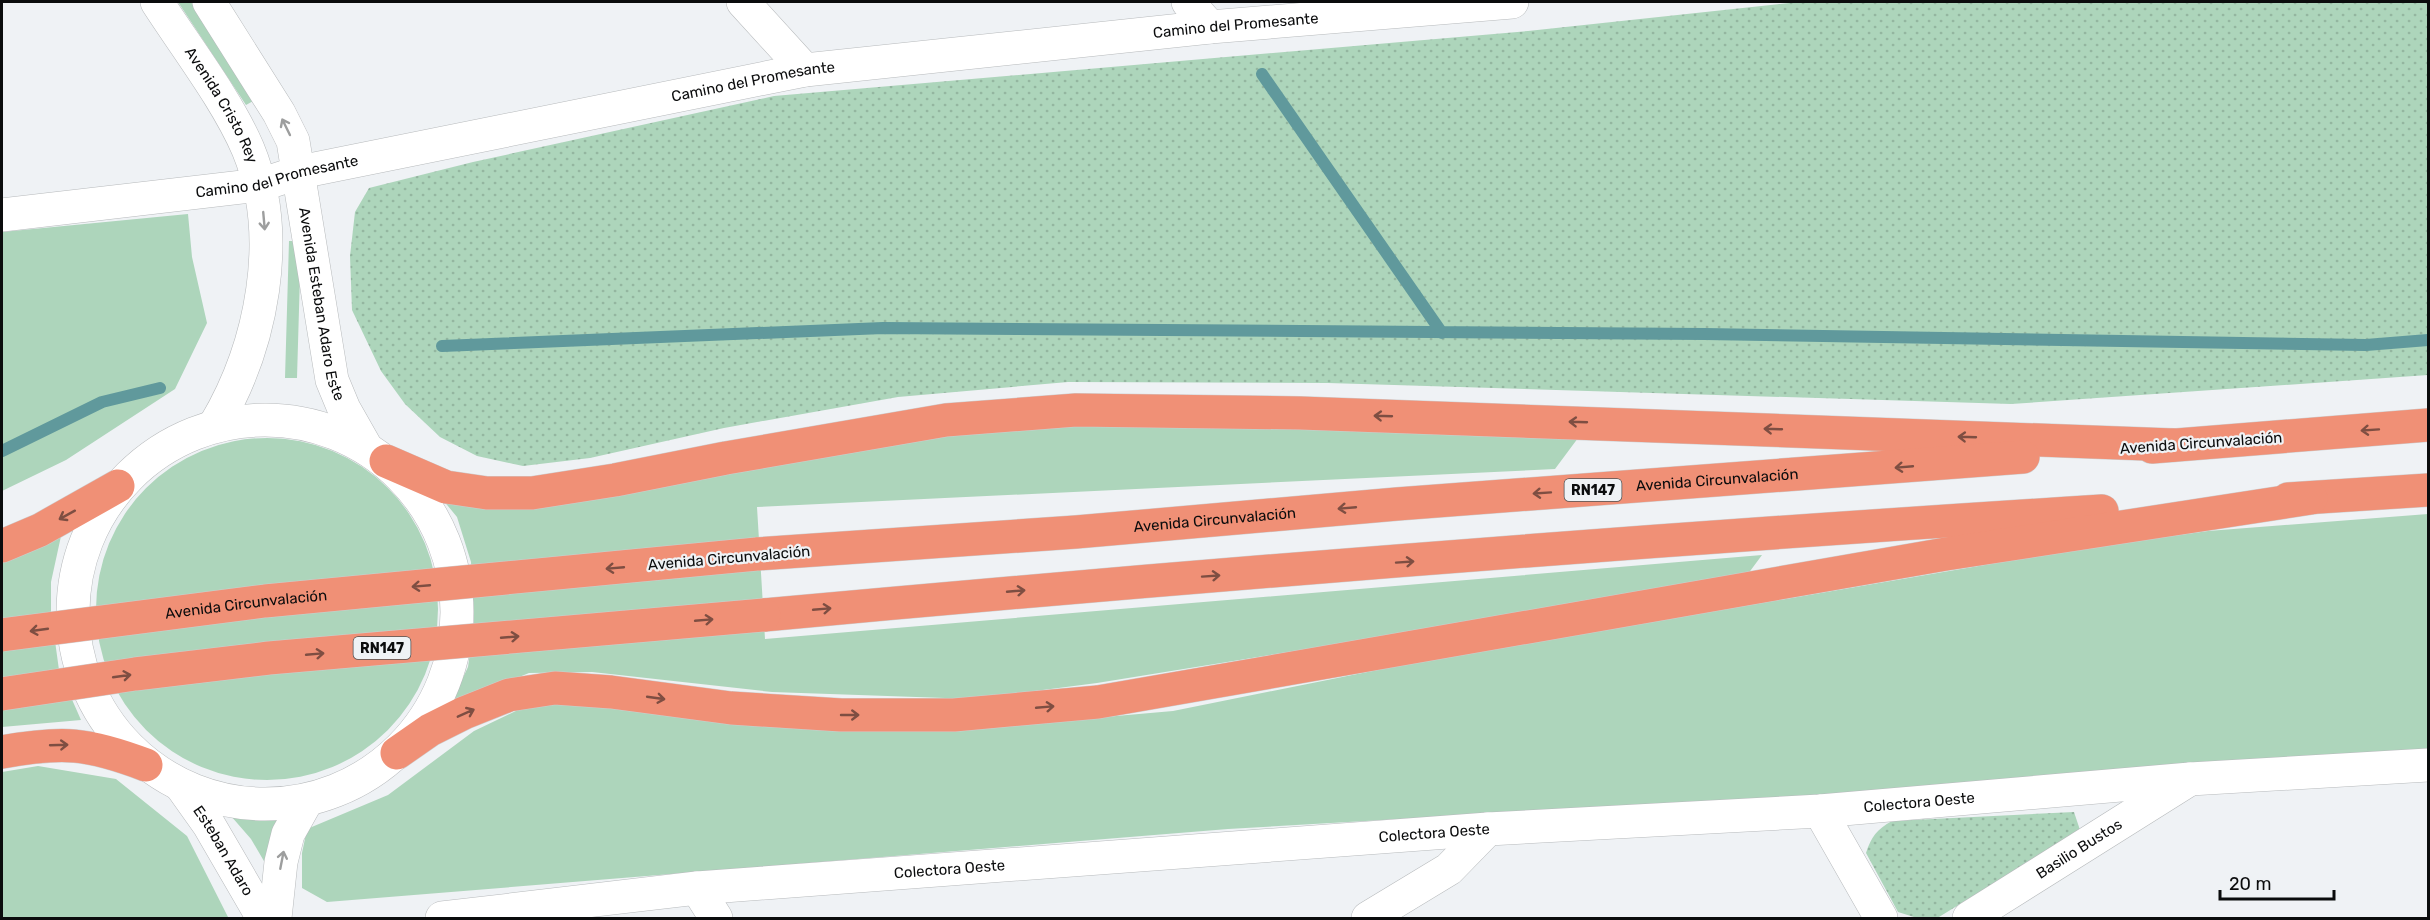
<svg xmlns="http://www.w3.org/2000/svg" width="2430" height="920" font-family="Rubik,sans-serif">
<style>
.green{fill:#add5bb}
.park{fill:url(#park-dots)}
.lines{fill:none;stroke-linecap:round;stroke-linejoin:round}
.stream{stroke:#60999c;stroke-width:12}
.minor-casing{stroke:#b7babc;stroke-width:34}
.tertiary-casing{stroke:#b7babc;stroke-width:34}
.secondary-casing{stroke:#b7babc;stroke-width:34}
.trunk-casing{stroke:#cececf;stroke-width:34}
.minor{stroke:#fff;stroke-width:33}
.tertiary{stroke:#fff;stroke-width:33}
.secondary{stroke:#fff;stroke-width:33}
.trunk{stroke:#f09076;stroke-width:33}
.trunk-bridge-casing{stroke:#cececf;stroke-width:34;stroke-linecap:butt}
.trunk-bridge{stroke:#f09076;stroke-width:33}
.oneway{stroke:#9d9e9e}
.oneway2{stroke:#7e4e42}
.labels{text-anchor:middle;dominant-baseline:central;stroke-width:4.5;stroke-linejoin:round;paint-order:stroke}
.shield{fill:#eff2f5;stroke:#4f5153;stroke-width:1.5}
.shield-label{font-size:14px;font-weight:bold;fill:#0b0c0d}
.street-label{font-size:15px;fill:#0b0c0d;stroke:#eff2f5}
</style>
<defs>
<pattern id="park-dots" width="8" height="8" patternUnits="userSpaceOnUse" patternTransform="scale(1.5)"><rect width="8" height="8" fill="#add5bb"/><path d="M2 2h.1M6 6h.1" fill="none" stroke="#94b6a0" stroke-width="1.8" stroke-linecap="round"/></pattern>
</defs>
<rect width="100%" height="100%" fill="#eff2f5"/>
<!-- green -->
<path class="green" d="M178,2H191L255,100L246,105Z
M188,214L192,257L207,323L175,389L66,460L2,491V232Z
M289,241H301L297,378H285Z
M1047,422L1581,434L1555,469L757,507L765,639L1762,555L1745,578L1097,683L974,699L772,692L592,672L529,673L450,705L468,667L474,624L471,562L457,517L443,500Z
M96 609a171 171 0 1 1 342 0a171 171 0 1 1-342 0Z
M2428,514V750L1815,795L1228,829L327,902L302,888V853L307,829L388,795L474,731L543,698L989,727L1173,711L1417,662L2083,548L2208,531Z
M63,527L51,582V612L59,670L81,720L2,727V555Z
M38,766L116,779L187,836L228,917L2,918V772Z
M293,807L268,868L251,839L224,808L258,811Z"/>
<!-- park -->
<path class="park" d="M1798,2H2428V375L2011,404L1328,383L1068,382L898,397L724,428L590,458L523,466L477,456L440,437L405,404L381,371L352,310L350,256L355,212L369,188L473,162L774,96L1528,31Z
M2074,812L2080,830L1939,917L1917,918L1898,912L1866,853C1871,837 1877,829 1892,821Z"/>
<g class="lines">
<!-- stream -->
<path class="stream" d="M1262,74L1442,333
M442,346L883,328L1705,334L2366,345L2428,340
M2,451L102,402L160,388"/>
<!-- minor casing -->
<g class="minor-casing">
<g id="minor">
<path d="M743,2L805,70"/>
<path d="M1188,2L1210,27"/>
<path d="M1820,811L1881,918"/>
<path d="M697,888L716,918"/>
<path d="M1368,918L1449,869L1488,829"/>
<path id="s1" d="M1969,918L2190,779"/>
</g>
</g>
<!-- tertiary casing -->
<g class="tertiary-casing">
<g id="tertiary">
<path id="s2" d="M157,2C186,47 227,100 248,149C284,236 262,346 215,425"/>
<path id="s3" d="M209,2L279,113L293,141L332,380L344,409L365,446"/>
<path id="s4" d="M2,215L260,185L300,172L805,70L1210,27L1512,2"/>
<path id="s5" d="M442,918L697,888L1488,829L1820,811L2190,779L2428,765"/>
</g>
</g>
<!-- secondary casing -->
<g class="secondary-casing">
<g id="secondary">
<circle cx="265" cy="612" r="192"/>
<path id="s6" d="M182,787L209,825L263,918"/>
<path d="M275,918L281,862L288,834L306,802"/>
</g>
</g>
<!-- trunk casing -->
<g class="trunk-casing">
<g id="trunk">
<path d="M2152,447L2428,425"/>
<path d="M386,461L446,487L487,493H532L615,480L726,458L946,420L1076,410L1300,413L2173,445"/>
<path d="M2288,499L2428,490"/>
<path d="M2,546L40,530L118,486"/>
<path id="s7" d="M757,554L1076,532L1397,504L2023,457"/>
<path d="M764,615C1209,574 1656,539 2102,511"/>
<path d="M2,752C63,741 88,743 146,765"/>
<path d="M397,753L430,730L464,713L509,695L555,688L611,692L731,708L841,715H954L1098,702L1946,554L2311,498"/>
</g>
</g>
<!-- minor -->
<use href="#minor" class="minor"/>
<!-- tertiary -->
<use href="#tertiary" class="tertiary"/>
<!-- secondary -->
<use href="#secondary" class="secondary"/>
<!-- trunk -->
<use href="#trunk" class="trunk"/>
<!-- trunk-bridge casing -->
<g class="trunk-bridge-casing">
<g id="trunk-bridge">
<path id="s8" d="M2,635L265,601L757,554"/>
<path d="M2,694L135,674L269,658L764,615"/>
</g>
</g>
<!-- trunk-bridge -->
<use href="#trunk-bridge" class="trunk-bridge"/>
</g>
<!-- one-way arrows -->
<defs><path id="oneway-shaft" d="M-6 0H5M1.5-3L5.5 0L1.5 3" fill="none" stroke-width="1.6" stroke-linecap="round" stroke-linejoin="round" transform="scale(1.5)"/></defs>
<g class="oneway">
<use href="#oneway-shaft" transform="translate(286 127) rotate(-116)"/>
<use href="#oneway-shaft" transform="translate(264 221) rotate(85)"/>
<use href="#oneway-shaft" transform="translate(282 860) rotate(-79)"/>
</g>
<g class="oneway2">
<use href="#oneway-shaft" transform="translate(1383 416) rotate(-178)"/>
<use href="#oneway-shaft" transform="translate(1578 422) rotate(-178)"/>
<use href="#oneway-shaft" transform="translate(1773 429) rotate(-178)"/>
<use href="#oneway-shaft" transform="translate(2370 430) rotate(176)"/>
<use href="#oneway-shaft" transform="translate(1967 437) rotate(-178)"/>
<use href="#oneway-shaft" transform="translate(1904 467) rotate(175)"/>
<use href="#oneway-shaft" transform="translate(1542 493) rotate(176)"/>
<use href="#oneway-shaft" transform="translate(1347 508) rotate(175)"/>
<use href="#oneway-shaft" transform="translate(67 515) rotate(151)"/>
<use href="#oneway-shaft" transform="translate(1405 562) rotate(-4)"/>
<use href="#oneway-shaft" transform="translate(615 568) rotate(175)"/>
<use href="#oneway-shaft" transform="translate(1211 576) rotate(-4)"/>
<use href="#oneway-shaft" transform="translate(421 586) rotate(175)"/>
<use href="#oneway-shaft" transform="translate(1016 591) rotate(-5)"/>
<use href="#oneway-shaft" transform="translate(822 609) rotate(-5)"/>
<use href="#oneway-shaft" transform="translate(704 620) rotate(-5)"/>
<use href="#oneway-shaft" transform="translate(39 630) rotate(172)"/>
<use href="#oneway-shaft" transform="translate(510 637) rotate(-5)"/>
<use href="#oneway-shaft" transform="translate(315 654) rotate(-5)"/>
<use href="#oneway-shaft" transform="translate(122 676) rotate(-8)"/>
<use href="#oneway-shaft" transform="translate(656 698) rotate(8)"/>
<use href="#oneway-shaft" transform="translate(1045 707) rotate(-5)"/>
<use href="#oneway-shaft" transform="translate(466 713) rotate(-24)"/>
<use href="#oneway-shaft" transform="translate(850 715)"/>
<use href="#oneway-shaft" transform="translate(59 745) rotate(-2)"/>
</g>
<g class="labels">
<!-- shield labels -->
<g class="shield">
<rect x="1564.5" y="479" width="57" height="22" rx="4.5"/>
<rect x="353.5" y="637" width="57" height="22" rx="4.5"/>
</g>
<g class="shield-label">
<text x="1593" y="490">RN147</text>
<text x="382" y="648">RN147</text>
</g>
<!-- street labels -->
<g class="street-label">
<text stroke="none"><textPath href="#s4" startOffset="1250">Camino del Promesante</textPath></text>
<text stroke="none"><textPath href="#s4" startOffset="764">Camino del Promesante</textPath></text>
<text stroke="none"><textPath href="#s2" startOffset="122">Avenida Cristo Rey</textPath></text>
<text stroke="none"><textPath href="#s4" startOffset="278">Camino del Promesante</textPath></text>
<text stroke="none"><textPath href="#s3" startOffset="328">Avenida Esteban Adaro Este</textPath></text>
<text transform="translate(2201 443) rotate(-4)">Avenida Circunvalación</text>
<text stroke="none"><textPath href="#s7" startOffset="963">Avenida Circunvalación</textPath></text>
<text stroke="none"><textPath href="#s7" startOffset="459">Avenida Circunvalación</textPath></text>
<text transform="translate(729 558) rotate(-5)">Avenida Circunvalación</text>
<text stroke="none"><textPath href="#s8" startOffset="246">Avenida Circunvalación</textPath></text>
<text stroke="none"><textPath href="#s5" startOffset="1482">Colectora Oeste</textPath></text>
<text stroke="none"><textPath href="#s5" startOffset="996">Colectora Oeste</textPath></text>
<text stroke="none"><textPath href="#s1" startOffset="130">Basilio Bustos</textPath></text>
<text stroke="none"><textPath href="#s6" startOffset="76">Esteban Adaro</textPath></text>
<text stroke="none"><textPath href="#s5" startOffset="510">Colectora Oeste</textPath></text>
</g>
</g>
<!-- border -->
<rect width="2430" height="920" fill="none" stroke="#0b0c0d" stroke-width="6"/>
<!-- scale -->
<path d="M2220 890v9h114v-9" fill="none" stroke="#0b0c0d" stroke-width="3"/>
<text x="2229" y="890" font-size="18" fill="#0b0c0d" stroke="#eff2f5" stroke-width="4.5" paint-order="stroke">20 m</text>
</svg>
